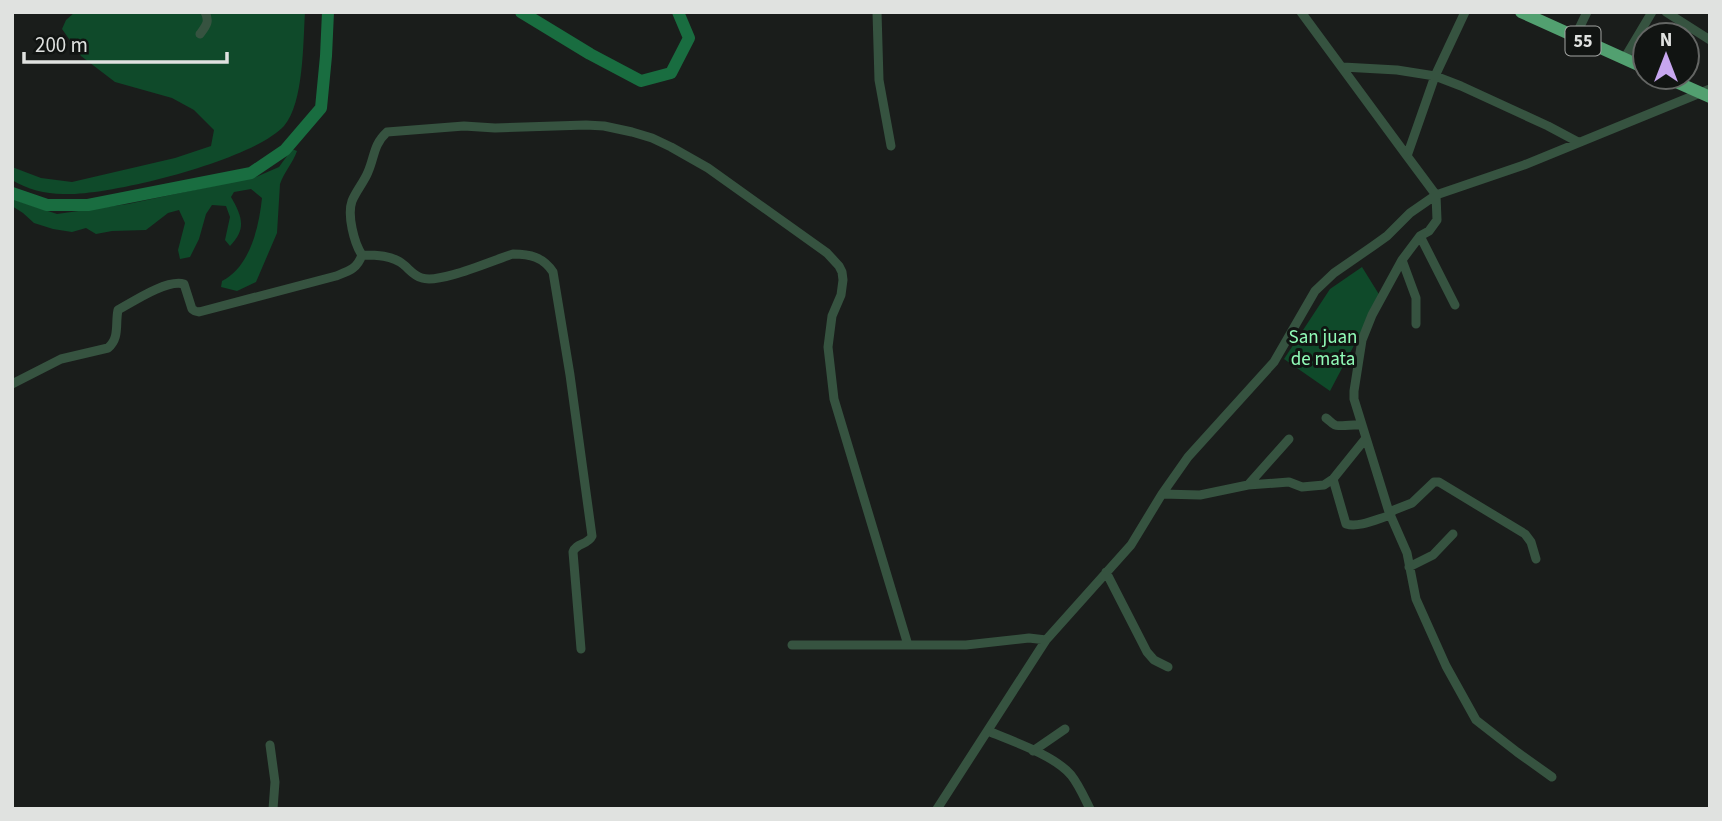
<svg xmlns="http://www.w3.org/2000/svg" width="1722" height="821" font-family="'Source Sans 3',sans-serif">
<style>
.green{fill:#0f4a2a}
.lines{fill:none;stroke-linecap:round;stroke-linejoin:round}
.river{stroke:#196d40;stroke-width:12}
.minor{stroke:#365340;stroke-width:9}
.highway{stroke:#52a070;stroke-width:12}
.labels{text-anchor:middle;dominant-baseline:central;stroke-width:6;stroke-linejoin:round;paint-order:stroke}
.shield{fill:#111412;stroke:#a2a4a2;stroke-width:2}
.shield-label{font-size:18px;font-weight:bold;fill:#e0e2e0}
.park-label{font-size:19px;fill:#91fcb8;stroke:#111412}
</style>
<rect width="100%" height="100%" fill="#1a1d1b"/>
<!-- green -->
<path class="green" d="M75,12H305C303,42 304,103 284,126C253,160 110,196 63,194C45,194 27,189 12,180V167L41,178L72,182L175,158L211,146L214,130L194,110L172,98L115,82L81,56L62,29L66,20Z
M292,149L297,151C293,163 284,172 280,184L277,233L256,282L237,291L221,287L222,281C250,267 259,227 262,198L251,189L234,192L231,197C242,216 247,229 230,246L225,240L230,217L226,206L212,205L206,214L199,239L190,257L180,259L178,250L185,223L179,210L168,213L146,230L112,231L96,234L86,228L72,232L53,229L34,223L23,213L12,206V199L57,214L128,204L256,177L279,167Z
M1362,267L1380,296L1330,391L1284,359L1330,289Z"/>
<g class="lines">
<!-- river -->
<path class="river" d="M521,12L590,54L641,81L671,73L689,38L678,12
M12,193L47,205H88L251,173L285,150L321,108L326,56L328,12"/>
<!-- minor -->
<path class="minor" d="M877,12L879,80L891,146
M1301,12L1407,156
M1465,12L1435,76L1407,156L1436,195L1437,220L1429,231L1420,236L1402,260L1372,315L1362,340L1354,391V399L1389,512L1407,553L1416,599L1446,666L1476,720L1517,752L1552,777
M1666,12L1710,40
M200,34C206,26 210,22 205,12
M1575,37L1587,12
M1624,59L1652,12
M1343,67L1397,70L1435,76L1461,86L1548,126L1578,142
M1420,236L1455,305
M362,255C375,255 393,255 404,265C410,270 414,276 422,278C440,284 493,260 513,254C530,254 543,257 553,272L570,375L592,536C588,545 576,543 573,552L581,649
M1402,260L1416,298V324
M12,384L61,359L108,348C120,338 115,324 118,310C134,301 167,279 184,284L192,309L195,311L199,312L336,276C349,271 357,269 362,255C354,243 347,215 352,201C356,191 364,182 368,172C375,156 373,145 387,132L464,126L495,128L586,125L604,126L632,132L652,138L671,147L708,168L827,253L839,266L842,272L843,280L841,295L832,316L828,347L834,399L908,645H966L1029,638L1046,640
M1326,418C1329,420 1331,423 1335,425C1338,427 1356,424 1362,425
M1333,479L1346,524C1359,528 1377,519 1391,515
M1248,485L1289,439
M1162,494L1200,495L1248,485L1289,482L1302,487L1324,485L1333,479L1366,438
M1389,512L1412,503L1434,482H1439L1525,534L1531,542L1536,559
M1409,567L1433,555L1453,534
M1106,572L1147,652L1154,660L1168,667
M792,645H908
M988,731C1012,741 1054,755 1071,775C1079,785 1084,797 1090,809
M270,745L275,782L273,809
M1033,751L1065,729
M937,809L1046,640L1131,545L1162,494L1188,457L1274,362L1315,291L1334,273L1373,246L1387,236L1410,213L1436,195L1524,165L1710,89"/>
<!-- highway -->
<path class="highway" d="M1521,12L1645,68
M1665,77L1710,97"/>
</g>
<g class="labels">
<!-- shield labels -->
<rect class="shield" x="1565.5" y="26.5" width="35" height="29" rx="5"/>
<g class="shield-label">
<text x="1583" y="41">55</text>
</g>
<!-- park labels -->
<g class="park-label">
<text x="1323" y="337">San juan<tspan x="1323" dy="22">de mata</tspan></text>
</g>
</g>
<!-- border -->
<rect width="1722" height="821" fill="none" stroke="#e0e2e0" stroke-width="28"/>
<!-- north arrow -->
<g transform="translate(1666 56)"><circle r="33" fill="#111412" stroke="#646664" stroke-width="2"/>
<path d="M0-5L12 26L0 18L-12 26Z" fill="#c7a6ef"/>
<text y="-10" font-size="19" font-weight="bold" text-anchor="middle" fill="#e0e2e0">N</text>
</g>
<!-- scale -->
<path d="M24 52v10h203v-10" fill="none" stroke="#e0e2e0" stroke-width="3.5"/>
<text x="35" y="52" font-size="21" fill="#e0e2e0" stroke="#111412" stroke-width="5" paint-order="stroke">200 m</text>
</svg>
